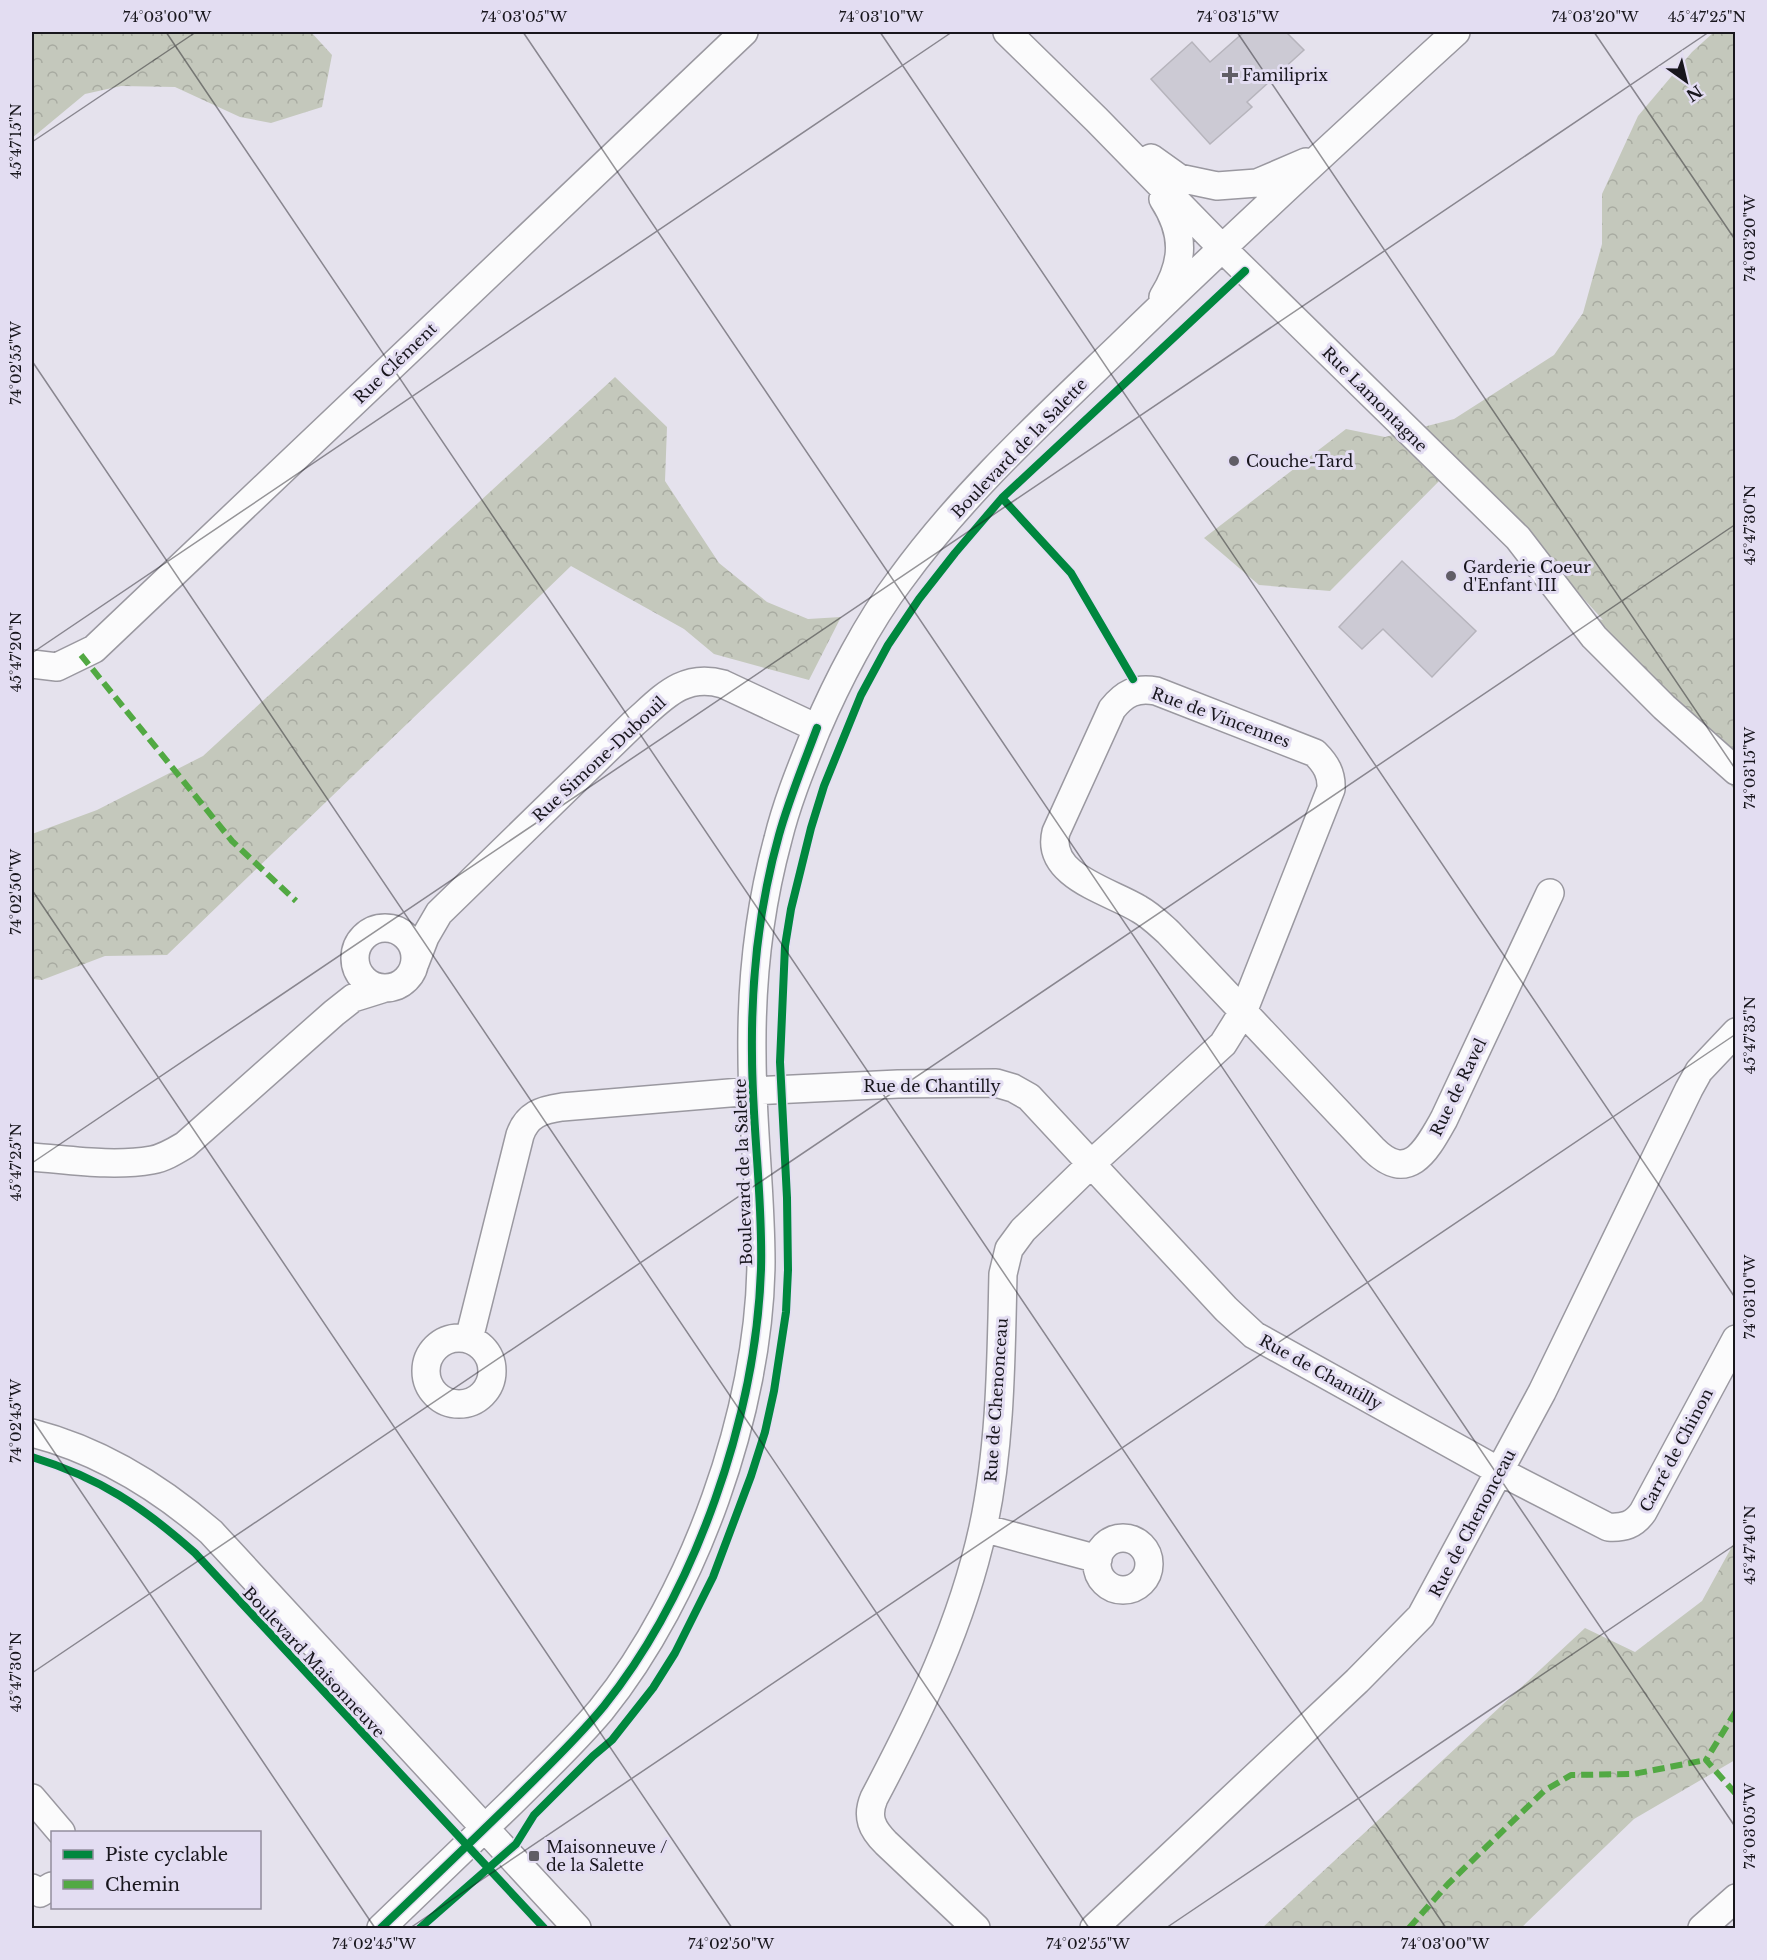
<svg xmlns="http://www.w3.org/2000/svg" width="1767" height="1960" font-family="'Libre Baskerville',serif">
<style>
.forest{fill:url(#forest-crowns)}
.building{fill:#cccad4;stroke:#b6b4bc;stroke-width:1.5}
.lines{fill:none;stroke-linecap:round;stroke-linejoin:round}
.minor-casing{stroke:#9a98a0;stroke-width:30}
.minor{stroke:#fbfbfc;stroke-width:27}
.quiet{stroke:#52a943;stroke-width:6;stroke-dasharray:12 6;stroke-linecap:butt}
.cycleway-casing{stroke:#e3ddf2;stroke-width:11}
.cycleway{stroke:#00873e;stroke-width:8}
.ticks{fill:none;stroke:#18161d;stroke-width:1.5;stroke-opacity:0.45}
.poi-dot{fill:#605d66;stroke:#e3ddf2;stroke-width:2}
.labels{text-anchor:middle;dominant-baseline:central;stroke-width:6;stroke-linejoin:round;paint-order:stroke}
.poi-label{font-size:16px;fill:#18161d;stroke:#e3ddf2;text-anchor:start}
.street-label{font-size:16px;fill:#18161d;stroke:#e3ddf2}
.neatline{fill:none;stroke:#18161d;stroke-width:2}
.ticks-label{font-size:15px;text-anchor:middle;fill:#18161d}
</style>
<defs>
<pattern id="forest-crowns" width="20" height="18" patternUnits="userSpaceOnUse" patternTransform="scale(1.5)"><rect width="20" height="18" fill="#c4c8bc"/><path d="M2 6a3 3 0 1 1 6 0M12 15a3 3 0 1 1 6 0" fill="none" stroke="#a8aba1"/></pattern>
</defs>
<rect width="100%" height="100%" fill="#e5e2ed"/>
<!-- forest -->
<path class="forest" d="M32,32H311L332,55L322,107L271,123L240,117L175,87L121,86L85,94L32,138Z
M1714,32H1735V790L1575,613L1603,620L1459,461L1330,591L1259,585L1204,538L1346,429L1385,437L1454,419L1554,355L1583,313L1602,244V194L1638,116L1692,52Z
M615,377L667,427L665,481L719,563L767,602L808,619L841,617L809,680L714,654L684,629L571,566L167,955L105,956L42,980L32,979V834L97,810L203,756Z
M1735,1541V1760L1634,1819L1521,1928H1262L1585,1628L1635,1652L1702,1601Z"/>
<!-- building -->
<path class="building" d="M1244,32H1286L1304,50L1247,102L1252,107L1210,144L1151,79L1192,42L1210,62Z
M1402,561L1476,631L1432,677L1383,629L1362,649L1339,627Z"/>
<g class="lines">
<!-- minor casing -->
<g class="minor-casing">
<path id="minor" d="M1007,32L1097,120L1222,248L1518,538L1594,637L1664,707L1736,771
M1151,158L1179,178L1217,186L1257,183L1306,162
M1163,199C1185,233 1185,262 1163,297
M32,664L57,667L94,649L744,32
M355 958a30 30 0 1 1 60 0a30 30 0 1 1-60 0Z
M415,963L425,937L439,913L633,724C661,700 682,672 723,684L817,728
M32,1157C71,1160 113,1167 152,1160C164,1158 175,1151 185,1145L334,1013L353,998L385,988
M426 1371a33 33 0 1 1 66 0a33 33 0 1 1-66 0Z
M469,1339L520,1135C527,1115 541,1110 562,1107L753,1091L898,1084L996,1083L1013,1088L1029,1097L1226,1309L1254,1335L1499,1471L1608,1527C1624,1528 1634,1525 1643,1512L1736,1339
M32,1433C98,1450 159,1487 211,1532L577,1928
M983,1528L1098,1559
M1097 1564a26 26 0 1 1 52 0a26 26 0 1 1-52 0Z
M32,1798L61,1832
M32,1888L40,1893L52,1886
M381,1928C425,1886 469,1843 513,1801C543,1771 574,1742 601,1710C694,1595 760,1410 761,1262C761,1193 752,1124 752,1055C751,983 759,909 778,839C787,802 802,766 816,731C837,682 868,622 900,580C963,493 1043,420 1120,346C1230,239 1343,135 1456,32
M976,1928L886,1843C872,1829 866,1817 874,1798C920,1711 962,1624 983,1528C1001,1444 1001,1358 1003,1274L1009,1249L1023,1230L1092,1163L1223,1044L1243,1012L1331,789C1332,774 1326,764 1315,753L1156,691C1136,687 1124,694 1112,709L1056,832C1045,876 1110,891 1139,909C1150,915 1159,924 1168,932L1373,1149C1409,1185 1427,1149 1444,1119L1550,893
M1094,1928L1357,1681L1421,1616L1542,1392L1689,1089L1699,1071L1736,1032
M1702,1928L1736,1898"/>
</g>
<!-- minor -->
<use href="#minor" class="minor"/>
<!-- quiet -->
<path class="quiet" d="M81,655L232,841L296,901
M1736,1711L1706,1760L1736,1794
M1409,1928L1448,1884L1544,1791L1571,1775L1633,1774L1706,1760"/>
<!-- cycleway casing -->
<g class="cycleway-casing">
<path id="cycleway" d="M1002,498L1071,573L1133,679
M32,1457C100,1478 142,1506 195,1553L544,1928
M381,1928C426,1885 471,1842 516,1798C546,1768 577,1739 604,1706C696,1591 756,1416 761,1269C763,1198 752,1126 752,1055C751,982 759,906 779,835C789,799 804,763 817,728
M420,1928L516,1844L534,1815L593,1756L612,1740L653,1688L675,1653L713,1577L751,1476L765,1432L774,1391L786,1312L788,1270L787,1198L780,1062L785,946L791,909L811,828L824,786L861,695L888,645L919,599L955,553L1002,498L1245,271"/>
</g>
<!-- cycleway -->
<use href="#cycleway" class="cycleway"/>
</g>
<!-- ticks -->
<path class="ticks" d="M166,32L1446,1928M523,32L1736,1828M880,32L1736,1299M1237,32L1736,770M1594,32L1736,241M32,142L196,32M32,361L1089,1928M32,653L952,32M32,890L732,1928M32,1163L1709,32M32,1419L375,1928M32,1673L1736,524M410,1928L1736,1034M1166,1928L1736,1544"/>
<!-- markers -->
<g class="poi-dot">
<path d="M1227 66h6v6h6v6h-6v6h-6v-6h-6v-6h6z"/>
<circle cx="1234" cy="461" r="6"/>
<circle cx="1451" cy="576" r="6"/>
<rect x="528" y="1850" width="12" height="12" rx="3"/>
</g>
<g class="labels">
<!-- poi labels -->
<g class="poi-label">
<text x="1242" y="75">Familiprix</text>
<text x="1246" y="461">Couche-Tard</text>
<text x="1463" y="567">Garderie Coeur<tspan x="1463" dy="18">d'Enfant III</tspan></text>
<text x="546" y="1847">Maisonneuve /<tspan x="546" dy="18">de la Salette</tspan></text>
</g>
<!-- street labels -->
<g class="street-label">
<text transform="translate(395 363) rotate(-44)">Rue Clément</text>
<text transform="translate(1375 399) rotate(45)">Rue Lamontagne</text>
<text transform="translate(1019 448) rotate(-46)">Boulevard de la Salette</text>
<text transform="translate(1221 717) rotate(20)">Rue de Vincennes</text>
<text transform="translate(599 759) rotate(-43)">Rue Simone-Dubouil</text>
<text x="932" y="1086">Rue de Chantilly</text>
<text transform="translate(1458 1087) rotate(-64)">Rue de Ravel</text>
<text transform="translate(743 1172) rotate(-92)">Boulevard de la Salette</text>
<text transform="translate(1321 1372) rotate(29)">Rue de Chantilly</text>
<text transform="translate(996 1400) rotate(-86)">Rue de Chenonceau</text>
<text transform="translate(1676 1450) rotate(-62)">Carré de Chinon</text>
<text transform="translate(1472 1523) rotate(-62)">Rue de Chenonceau</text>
<text transform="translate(314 1662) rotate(47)">Boulevard Maisonneuve</text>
</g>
</g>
<!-- border -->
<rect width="1767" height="1960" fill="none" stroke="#e3ddf2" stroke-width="66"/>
<!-- legend -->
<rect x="51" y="1831" width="210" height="78" fill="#e3ddf2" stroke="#928d9d" stroke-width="1.5"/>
<rect x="63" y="1850" width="30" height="9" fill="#00873e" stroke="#928d9d" stroke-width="1.5"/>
<text x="105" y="1861" font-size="18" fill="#18161d">Piste cyclable</text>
<rect x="63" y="1880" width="30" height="9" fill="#52a943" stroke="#928d9d" stroke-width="1.5"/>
<text x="105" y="1891" font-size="18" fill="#18161d">Chemin</text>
<!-- north arrow -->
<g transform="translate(1686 81) rotate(146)" stroke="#e3ddf2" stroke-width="4.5" paint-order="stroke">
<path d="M0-4.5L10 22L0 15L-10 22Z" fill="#18161d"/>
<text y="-9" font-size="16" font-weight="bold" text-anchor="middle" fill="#18161d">N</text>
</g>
<rect x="33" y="33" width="1701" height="1894" class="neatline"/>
<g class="ticks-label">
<text x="167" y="22">74°03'00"W</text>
<text x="524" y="22">74°03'05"W</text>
<text x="881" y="22">74°03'10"W</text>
<text x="1238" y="22">74°03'15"W</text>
<text x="1595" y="22">74°03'20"W</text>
<text x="1707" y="22">45°47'25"N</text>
<text transform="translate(16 141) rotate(-90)" y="5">45°47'15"N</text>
<text transform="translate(1750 238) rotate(-90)" y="5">74°03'20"W</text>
<text transform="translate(16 363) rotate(-90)" y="5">74°02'55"W</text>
<text transform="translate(1750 525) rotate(-90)" y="5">45°47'30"N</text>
<text transform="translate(16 652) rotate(-90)" y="5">45°47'20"N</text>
<text transform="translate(1750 768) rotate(-90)" y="5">74°03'15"W</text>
<text transform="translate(16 892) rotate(-90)" y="5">74°02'50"W</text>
<text transform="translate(1750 1035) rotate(-90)" y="5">45°47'35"N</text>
<text transform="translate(16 1162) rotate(-90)" y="5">45°47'25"N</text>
<text transform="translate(1750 1297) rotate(-90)" y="5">74°03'10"W</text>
<text transform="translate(16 1421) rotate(-90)" y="5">74°02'45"W</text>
<text transform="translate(1750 1545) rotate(-90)" y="5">45°47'40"N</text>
<text transform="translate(16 1672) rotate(-90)" y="5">45°47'30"N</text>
<text transform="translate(1750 1826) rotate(-90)" y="5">74°03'05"W</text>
<text x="374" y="1949">74°02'45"W</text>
<text x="731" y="1949">74°02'50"W</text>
<text x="1088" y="1949">74°02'55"W</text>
<text x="1445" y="1949">74°03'00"W</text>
</g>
</svg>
